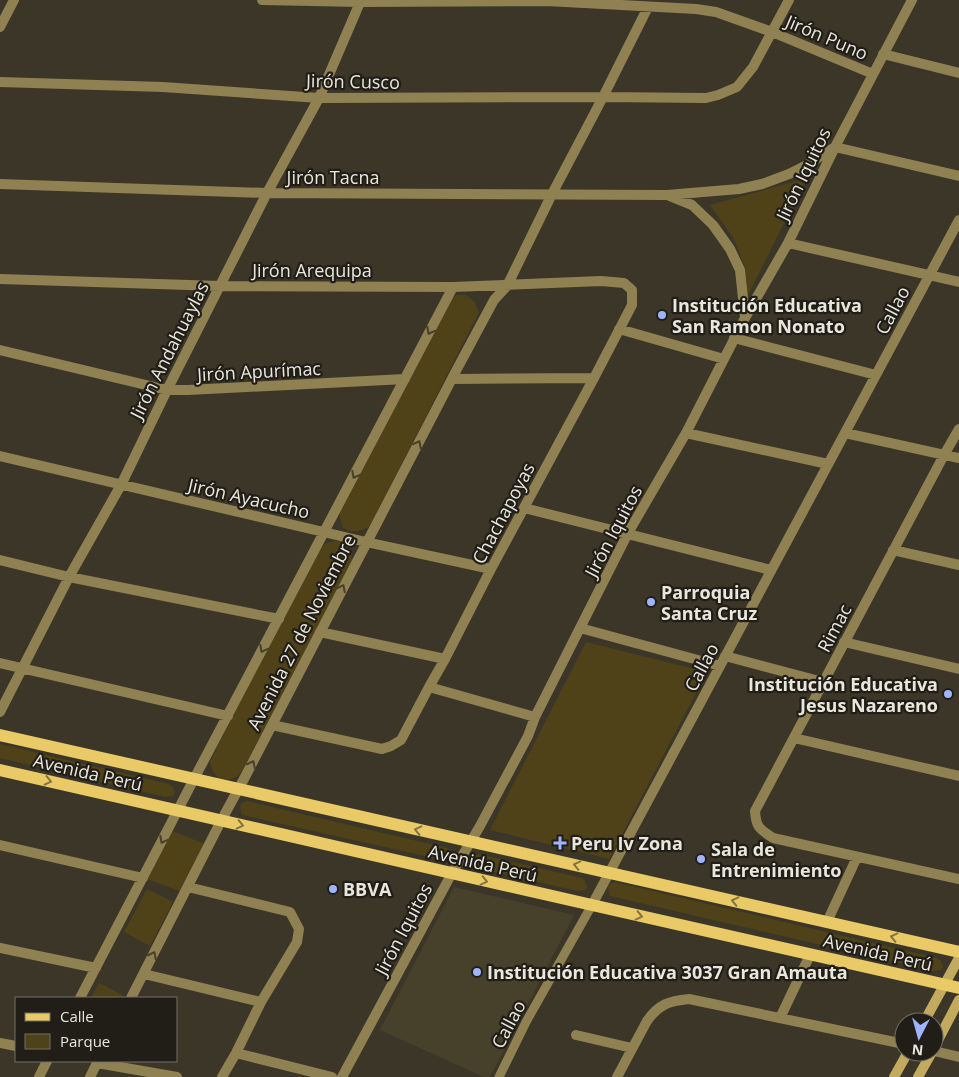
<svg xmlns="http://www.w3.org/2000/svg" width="959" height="1077" font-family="'Open Sans',sans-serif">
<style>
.built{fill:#47402a}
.green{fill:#4f4219}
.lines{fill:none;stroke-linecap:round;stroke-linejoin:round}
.pedestrian{stroke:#908153;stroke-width:9}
.minor{stroke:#908153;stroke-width:10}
.secondary{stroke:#c2aa5f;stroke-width:10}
.primary{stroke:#e9ca67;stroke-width:12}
.oneway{stroke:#47412c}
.oneway2{stroke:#84743f}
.poi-dot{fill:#a0b3fd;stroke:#201e17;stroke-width:2}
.labels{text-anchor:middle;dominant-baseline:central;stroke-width:4.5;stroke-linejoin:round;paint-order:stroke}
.street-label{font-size:18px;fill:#e9e6dd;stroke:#201e17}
.poi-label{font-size:18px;font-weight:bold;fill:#e9e6dd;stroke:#201e17;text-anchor:start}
</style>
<rect width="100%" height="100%" fill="#3b3628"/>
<!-- built -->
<path class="built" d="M454,887L574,915L490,1077H484L380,1030Z"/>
<!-- green -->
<path class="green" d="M800,180L804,184L747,297L745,267L734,239L710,205Z
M456,295H466L474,301L479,312L370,526C360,532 353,533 343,528L340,517V508L449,302Z
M342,540C351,548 353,552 351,564L241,773C235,780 222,783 215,774C212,771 211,766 210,762L238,705L321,548L326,543Z
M586,642L707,672L609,859L490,830Z
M0,744L169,784L173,787L175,793L173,796L165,797L0,758Z
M247,801L447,848L451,850L453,857L451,859L443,860L242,815L240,806L242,803Z
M172,831L205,844L182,892L147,879Z
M479,854L582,878L585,881L587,887L585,890L577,891L474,867L472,859L474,855Z
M615,882L937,958L941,961L943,967L941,970L933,971L610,896L608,887L610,884Z
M147,889L173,902L150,946L124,932Z
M99,983L123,995L122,998H91Z"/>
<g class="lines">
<!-- pedestrian -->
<path class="pedestrian" d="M499,1077L526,1022L592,905"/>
<!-- minor -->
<path class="minor" d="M262,0L360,2L547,1L696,9L716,12L772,32L873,74
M0,27L14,0
M883,54L959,73
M0,82L163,87L319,98L603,97L706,98L718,95L737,87L753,67L789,0
M0,184L267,193L667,195L739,189L762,184L789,174L807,165L835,147L959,176
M670,196L692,205L713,225L730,249L740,270L745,317
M788,243L959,282
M0,279L220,286L453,287L601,281L624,283L632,290V305L594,378L491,569L445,659L429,687L401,740L391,746L382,749L272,725
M619,329L724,359
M734,338L876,375
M0,350L167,390H188L405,379
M452,379L594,378
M959,429L944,455L755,811C756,828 760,829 773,838L959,879
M686,433L828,464
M845,433L959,458
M0,456L366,542L491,569
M524,508L771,570
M893,550L959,565
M0,560L69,577L279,619
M580,628L720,666
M320,632L445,659
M844,642L959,669
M725,656L823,682
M0,663L228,716
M429,687L535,717
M0,712L69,577L121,485L167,390L267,193L319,98L361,0
M794,738L959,776
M0,845L143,878
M188,887L290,912L299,929L297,942L261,1002L236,1053L222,1077
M592,905L959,220
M827,922L857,857
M0,948L96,968
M144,974L261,1002
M80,998L194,779L453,287
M131,998L221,821L245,777L457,369L494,300L507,286L552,194L603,97L648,7
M780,1018L810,955
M576,1035L632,1048
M0,1043L16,1046
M934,1051L959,1057
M236,1053L332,1077
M97,1063L177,1077
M39,1077L47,1061
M90,1077L98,1061
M342,1077L452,873L480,826L528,736L535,717L628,533L686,433L745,318L788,243L835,147L912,0
M617,1077L647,1021C659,1004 669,1001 689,999L904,1044"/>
<!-- secondary -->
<path class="secondary" d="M924,1022L959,958
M934,1048L959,1000
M894,1077L908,1052
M918,1077L932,1052"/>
<!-- primary -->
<path class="primary" d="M0,735L959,952
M0,770L592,905L959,988"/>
</g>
<!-- one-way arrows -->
<defs><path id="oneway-chevron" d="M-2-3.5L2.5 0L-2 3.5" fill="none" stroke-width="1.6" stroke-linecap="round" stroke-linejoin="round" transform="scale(1.25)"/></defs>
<g class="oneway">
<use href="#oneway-chevron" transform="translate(430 331) rotate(118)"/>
<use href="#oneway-chevron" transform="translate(418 444) rotate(-62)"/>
<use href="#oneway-chevron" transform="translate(355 475) rotate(118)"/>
<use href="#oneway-chevron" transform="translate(342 588) rotate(-63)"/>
<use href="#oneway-chevron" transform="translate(263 649) rotate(118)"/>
<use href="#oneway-chevron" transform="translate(252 764) rotate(-63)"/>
<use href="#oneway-chevron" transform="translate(163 840) rotate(118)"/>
<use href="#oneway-chevron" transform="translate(153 955) rotate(-63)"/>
</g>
<g class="oneway2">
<use href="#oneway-chevron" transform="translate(48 781) rotate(13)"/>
<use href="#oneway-chevron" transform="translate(240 825) rotate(13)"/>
<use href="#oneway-chevron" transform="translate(418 830) rotate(-167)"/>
<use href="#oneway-chevron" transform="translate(577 865) rotate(-167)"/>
<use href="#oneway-chevron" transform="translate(484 881) rotate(13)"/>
<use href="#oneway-chevron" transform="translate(735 901) rotate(-167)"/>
<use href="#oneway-chevron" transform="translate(639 916) rotate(13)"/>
<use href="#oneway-chevron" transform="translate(894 937) rotate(-167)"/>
</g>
<!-- markers -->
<g class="poi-dot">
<circle cx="662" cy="315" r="5"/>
<circle cx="651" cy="602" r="5"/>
<circle cx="948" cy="694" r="5"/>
<path d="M557.5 835.5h5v5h5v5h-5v5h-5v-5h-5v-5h5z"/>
<circle cx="701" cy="859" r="5"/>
<circle cx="333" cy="889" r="5"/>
<circle cx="477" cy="972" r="5"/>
</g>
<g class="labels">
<!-- street labels -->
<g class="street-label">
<text transform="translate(827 37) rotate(23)">Jirón Puno</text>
<text transform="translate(353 81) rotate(1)">Jirón Cusco</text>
<text transform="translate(803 174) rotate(-64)">Jirón Iquitos</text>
<text x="333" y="177">Jirón Tacna</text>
<text x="312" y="270">Jirón Arequipa</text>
<text transform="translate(892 310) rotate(-62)">Callao</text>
<text transform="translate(169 350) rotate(-63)">Jirón Andahuaylas</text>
<text transform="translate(259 371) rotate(-3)">Jirón Apurímac</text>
<text transform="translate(249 498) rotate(13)">Jirón Ayacucho</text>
<text transform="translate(503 513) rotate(-62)">Chachapoyas</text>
<text transform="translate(613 531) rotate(-62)">Jirón Iquitos</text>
<text transform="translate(834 628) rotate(-62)">Rimac</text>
<text transform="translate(301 632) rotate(-63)">Avenida 27 de Noviembre</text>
<text transform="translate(701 667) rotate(-62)">Callao</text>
<text transform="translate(88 772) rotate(13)">Avenida Perú</text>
<text transform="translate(483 863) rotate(13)">Avenida Perú</text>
<text transform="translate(403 929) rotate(-62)">Jirón Iquitos</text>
<text transform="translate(878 952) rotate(13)">Avenida Perú</text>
<text transform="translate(508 1024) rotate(-62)">Callao</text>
</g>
<!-- poi labels -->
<g class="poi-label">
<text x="672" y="305">Institución Educativa<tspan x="672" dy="21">San Ramon Nonato</tspan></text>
<text x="661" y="592">Parroquia<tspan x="661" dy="21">Santa Cruz</tspan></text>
<text x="938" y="684" text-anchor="end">Institución Educativa<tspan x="938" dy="21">Jesus Nazareno</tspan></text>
<text x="571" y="843">Peru Iv Zona</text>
<text x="711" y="849">Sala de<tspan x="711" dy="21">Entrenimiento</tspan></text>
<text x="343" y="889">BBVA</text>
<text x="487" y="972">Institución Educativa 3037 Gran Amauta</text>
</g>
</g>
<!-- legend -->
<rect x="15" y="997" width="162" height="65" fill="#201e17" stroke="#706e66"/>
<rect x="25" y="1013" width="25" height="8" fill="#e9ca67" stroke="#706e66"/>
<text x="60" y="1022" font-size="15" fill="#e9e6dd">Calle</text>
<rect x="25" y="1034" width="25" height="15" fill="#4f4219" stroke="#706e66"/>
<text x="60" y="1047" font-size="15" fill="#e9e6dd">Parque</text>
<!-- north arrow -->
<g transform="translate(919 1037) rotate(186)"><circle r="24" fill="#201e17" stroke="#706e66"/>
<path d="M0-4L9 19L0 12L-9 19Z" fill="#a0b3fd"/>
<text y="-8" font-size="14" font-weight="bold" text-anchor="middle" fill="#e9e6dd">N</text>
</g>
</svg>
